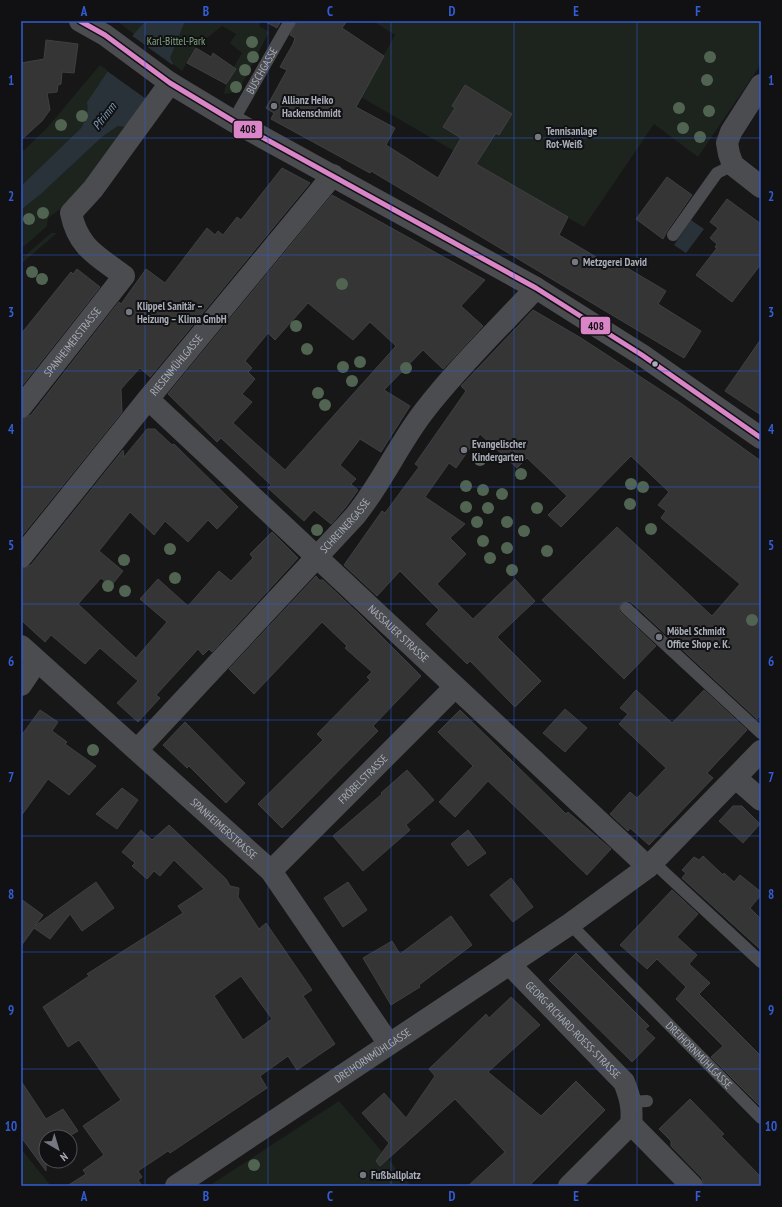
<svg xmlns="http://www.w3.org/2000/svg" width="782" height="1207" font-family="'PT Sans Narrow',sans-serif">
<style>
.green{fill:#1d241e}
.water{fill:#2a3239}
.pier{fill:#171717}
.building{fill:#353536;stroke:#3f4043;fill-rule:evenodd}
.lines{fill:none;stroke-linecap:round;stroke-linejoin:round}
.service{stroke:#4b4c50;stroke-width:12}
.minor{stroke:#4b4c50;stroke-width:22}
.tertiary{stroke:#4b4c50;stroke-width:22}
.bus-1-casing{stroke:#111113;stroke-width:8}
.bus-1{stroke:#db85c9;stroke-width:5}
.tree{fill:#506451}
.grid{fill:none;stroke:#325cd3;stroke-width:1;stroke-opacity:0.55}
.poi-dot{fill:#757880;stroke:#111113;stroke-width:1.5}
.bus-dot{fill:#a8adb8;stroke:#111113;stroke-width:1.5}
.labels{text-anchor:middle;dominant-baseline:central;stroke-width:4;stroke-linejoin:round;paint-order:stroke}
.park-label{font-size:11px;fill:#7fa381;stroke:#111113}
.street-label{font-size:11px;fill:#a8adb8;stroke:#111113}
.poi-label{font-size:11px;font-weight:bold;fill:#a8adb8;stroke:#111113;text-anchor:start}
.water-label{font-size:12px;font-style:italic;fill:#7f9bb3;stroke:#111113}
.line-badge{stroke:#111113;stroke-width:1.5}
.pale-badge-label{font-size:11px;text-anchor:middle;font-weight:bold;fill:#111}
.neatline{fill:none;stroke:#325cd3;stroke-width:1.5}
.grid-label{font-size:13px;text-anchor:middle;font-weight:bold;fill:#325cd3}
</style>
<rect width="100%" height="100%" fill="#171717"/>
<!-- green -->
<path class="green" d="M117,21H262L259,26L269,32L238,92L224,94L226,84L236,69L234,67L242,53L230,43L236,34L222,26L197,46L182,71Z
M373,21H761V64L698,157L654,124L584,227L361,97L395,35Z
M100,65L110,72L88,109L86,119L81,128L21,186V153L47,128Z
M118,126L126,127C103,158 81,197 48,218L47,226L21,249V210L42,193L102,137Z
M51,233H57L21,264V259Z
M339,1101L411,1186H209Z
M21,1149L51,1186H25L21,1181Z"/>
<!-- water -->
<path class="water" d="M146,21H185L170,58L173,64L126,127L118,126L102,137L42,193L21,210V186L81,128C86,119 89,112 87,102C106,76 124,42 146,21Z
M691,220L704,229L686,253L674,245Z"/>
<!-- pier -->
<path class="pier" d="M131,35L174,66L149,101L107,71Z"/>
<!-- building -->
<path class="building" d="M264,21H281L277,28Z
M297,21H347L342,28L384,56L356,107L395,128L386,145L438,178L461,138L443,127L455,108L452,106L465,85L512,114L499,135L496,133L476,164L568,217L559,235L613,267L617,262L666,291L658,304L701,331L684,358L371,171L370,173L271,119L274,113L266,108L287,70L280,67L293,44L295,38L290,35Z
M46,40L78,44L74,73L62,72L61,84L58,85L57,92L47,93L50,110L42,121L21,140V63L44,59Z
M196,48L211,57L213,53L236,69L226,84L187,63Z
M282,168L310,183L150,377L140,368L121,389L122,412L21,537V419L31,415L119,302L121,304L146,269L165,283L207,228L215,235L218,231L223,235L237,217L241,220Z
M667,177L692,195L667,231L663,239L636,219Z
M332,195L485,280L461,306L483,326L443,369L423,350L384,390L410,406L381,452L360,439L340,465L356,479L351,484L358,490L345,508L331,524L314,510L304,521L268,488L271,485L221,438L217,442L168,394ZM308,303L353,340L370,322L396,346L285,470L233,423L252,402L242,394L255,379L248,372L252,368L245,361L268,333L275,340Z
M727,199L761,224V264L732,302L696,275L717,248L715,247L717,244L710,238L718,228L710,222Z
M77,269L100,287L21,387V334L71,272L73,274Z
M533,310L581,338L679,402L761,461V715L757,719L631,602L627,601L621,603L619,611L656,646L624,679L542,600L617,527L712,616L740,584L661,518L666,511L658,505L669,492L631,456L561,527L548,515L567,496L527,458L517,468L480,434L456,468L449,463L425,497L465,524L450,538L466,554L437,584L473,619L515,579L535,601L497,637L541,681L515,707L470,661L467,664L426,624L439,610L400,571L377,596L344,565L382,511L385,513L419,467L415,464L466,391L461,386Z
M761,339V415L725,391Z
M147,429H155L172,445L174,444L238,507L217,529L208,520L188,542L165,521L154,535L130,512L99,551L123,571L111,586L101,578L78,604L136,658L167,622L140,599L158,579L188,606L219,571L231,581L253,558L250,554L272,532L298,558L212,652L209,649L203,655L198,649L156,695L160,698L138,722L117,703L138,681L100,648L85,664L51,635L45,642L21,620V569L31,565L123,450L124,457Z
M316,576L319,580H323L359,614L421,676L373,726L378,731L282,828L258,804L323,740L317,734L370,680L367,677L372,672L345,648L347,646L322,622L254,694L229,669Z
M636,690L672,723L704,690L747,730L707,773L713,778L649,845L630,828L628,831L610,814L630,792L637,798L666,768L619,724L628,714L620,708Z
M565,709L587,728L565,752L543,733Z
M40,710L58,722L52,731L67,742L65,744L96,766L69,795L48,779L21,816V736Z
M460,710L566,814L568,812L611,849L587,875L488,781L455,817L439,802L473,766L438,732Z
M185,722L245,783L226,803L189,766L187,768L163,745Z
M407,770L434,800L406,825L410,830L363,871L333,836L382,794L381,793Z
M122,788L138,800L117,829L96,814Z
M733,806H742L760,824L743,843L719,821Z
M169,825L226,879L230,886L239,888L238,897L259,929L266,923L312,990L303,996L335,1044L297,1070L288,1056L260,1076L267,1088L170,1153L168,1151L138,1171L142,1177L138,1180L142,1186H67L86,1174L83,1170L104,1155L83,1126L121,1100L79,1040L68,1047L43,1007L89,976L87,974L183,913L178,906L204,889L174,860L160,876L154,871L147,879L132,866L135,863L122,852L141,830L152,840ZM241,976L272,1019L243,1040L214,996Z
M468,830L486,853L468,866L451,844Z
M703,856L723,875L724,873L734,882L740,875L761,892V895L750,908L761,919V950L682,878L686,873L682,870L694,857L699,860Z
M511,878L533,907L513,922L490,895Z
M96,882L114,908L82,931L70,914L50,939L34,928L21,946V899L43,915L35,926Z
M348,882L367,910L343,927L324,898Z
M672,890L698,914L677,937L697,955L689,964L710,983L699,994L761,1056V1107L711,1057L723,1046L676,999L686,987L657,959L647,969L620,945Z
M451,916L472,945L419,985L420,987L391,1005L363,958L392,941L400,954Z
M576,953L649,1026L645,1029L655,1038L632,1062L549,980Z
M511,997L540,1025L488,1072L541,1116L576,1081L605,1110L529,1186H468L505,1152L455,1099L380,1166L376,1161L389,1143L362,1113L384,1093L406,1118L435,1076L429,1069L486,1014L489,1018Z
M21,1081L46,1119L63,1109L78,1131L68,1137H46V1171L21,1137Z
M690,1099L724,1134L721,1136L761,1177V1186H704L702,1178L671,1146V1141L659,1129Z"/>
<g class="lines">
<!-- service -->
<g class="service">
<path id="s1" d="M233,121L290,21"/>
<path d="M673,235L717,173L733,165"/>
<path d="M626,608L761,733"/>
<path d="M653,862L761,962"/>
<path id="s2" d="M570,924L761,1118"/>
<path d="M631,1102L647,1101"/>
</g>
<!-- minor -->
<g class="minor">
<path d="M761,85L731,132L727,143L729,154L733,165L761,187"/>
<path id="s3" d="M148,399L648,867"/>
<path id="s4" d="M21,407L124,276C98,256 78,248 71,213L93,189L170,83"/>
<path id="s5" d="M21,557L148,399L333,175"/>
<path id="s6" d="M21,646L271,871L389,1044"/>
<path d="M21,685L37,661"/>
<path id="s7" d="M137,750L355,516C382,483 399,443 425,410C459,366 499,328 536,288"/>
<path d="M736,778L761,800"/>
<path id="s8" d="M271,871L455,687"/>
<path id="s9" d="M509,964L624,1082C630,1097 633,1108 631,1124L569,1186"/>
<path d="M631,1124L692,1186"/>
<path id="s10" d="M176,1186L570,924L648,867L761,751"/>
</g>
<!-- tertiary -->
<path class="tertiary" d="M80,21L105,35L170,83L233,121L536,288L642,355L761,438"/>
<!-- bus-1 casing -->
<g class="bus-1-casing">
<path id="bus-1" d="M80,21L105,35L170,83L233,121L536,288L642,355L761,438"/>
</g>
<!-- bus-1 -->
<use href="#bus-1" class="bus-1"/>
</g>
<!-- trees -->
<g class="tree">
<circle cx="252" cy="42" r="6"/>
<circle cx="253" cy="57" r="6"/>
<circle cx="710" cy="57" r="6"/>
<circle cx="245" cy="70" r="6"/>
<circle cx="707" cy="80" r="6"/>
<circle cx="236" cy="87" r="6"/>
<circle cx="679" cy="108" r="6"/>
<circle cx="709" cy="111" r="6"/>
<circle cx="82" cy="116" r="6"/>
<circle cx="61" cy="125" r="6"/>
<circle cx="683" cy="128" r="6"/>
<circle cx="700" cy="137" r="6"/>
<circle cx="43" cy="213" r="6"/>
<circle cx="29" cy="219" r="6"/>
<circle cx="32" cy="272" r="6"/>
<circle cx="42" cy="279" r="6"/>
<circle cx="342" cy="284" r="6"/>
<circle cx="296" cy="326" r="6"/>
<circle cx="307" cy="349" r="6"/>
<circle cx="360" cy="362" r="6"/>
<circle cx="343" cy="367" r="6"/>
<circle cx="406" cy="368" r="6"/>
<circle cx="352" cy="381" r="6"/>
<circle cx="318" cy="393" r="6"/>
<circle cx="325" cy="405" r="6"/>
<circle cx="480" cy="460" r="6"/>
<circle cx="521" cy="474" r="6"/>
<circle cx="631" cy="484" r="6"/>
<circle cx="466" cy="486" r="6"/>
<circle cx="643" cy="487" r="6"/>
<circle cx="483" cy="490" r="6"/>
<circle cx="502" cy="494" r="6"/>
<circle cx="630" cy="504" r="6"/>
<circle cx="466" cy="507" r="6"/>
<circle cx="488" cy="508" r="6"/>
<circle cx="537" cy="508" r="6"/>
<circle cx="477" cy="522" r="6"/>
<circle cx="507" cy="522" r="6"/>
<circle cx="651" cy="529" r="6"/>
<circle cx="317" cy="530" r="6"/>
<circle cx="524" cy="531" r="6"/>
<circle cx="483" cy="541" r="6"/>
<circle cx="507" cy="548" r="6"/>
<circle cx="170" cy="549" r="6"/>
<circle cx="547" cy="551" r="6"/>
<circle cx="490" cy="558" r="6"/>
<circle cx="124" cy="560" r="6"/>
<circle cx="512" cy="570" r="6"/>
<circle cx="175" cy="578" r="6"/>
<circle cx="108" cy="586" r="6"/>
<circle cx="125" cy="591" r="6"/>
<circle cx="752" cy="620" r="6"/>
<circle cx="93" cy="750" r="6"/>
<circle cx="254" cy="1165" r="6"/>
</g>
<!-- grid -->
<path class="grid" d="M145,21V1186M268,21V1186M391,21V1186M514,21V1186M637,21V1186M21,138H761M21,255H761M21,371H761M21,487H761M21,604H761M21,720H761M21,836H761M21,952H761M21,1069H761"/>
<!-- markers -->
<g class="poi-dot">
<circle cx="274" cy="106" r="4"/>
<circle cx="538" cy="137" r="4"/>
<circle cx="575" cy="262" r="4"/>
<circle cx="129" cy="312" r="4"/>
<circle cx="464" cy="450" r="4"/>
<circle cx="659" cy="637" r="4"/>
<circle cx="363" cy="1175" r="4"/>
</g>
<circle class="bus-dot" cx="655" cy="364" r="3.5"/>
<g class="labels">
<!-- park labels -->
<g class="park-label">
<text x="176" y="41">Karl-Bittel-Park</text>
</g>
<!-- street labels -->
<g class="street-label">
<text stroke="none"><textPath href="#s1" startOffset="58">BUSCHGASSE</textPath></text>
<text stroke="none"><textPath href="#s4" startOffset="83">SPANHEIMERSTRASSE</textPath></text>
<text stroke="none"><textPath href="#s5" startOffset="247">RIESENMÜHLGASSE</textPath></text>
<text stroke="none"><textPath href="#s7" startOffset="306">SCHREINERGASSE</textPath></text>
<text stroke="none"><textPath href="#s3" startOffset="343">NASSAUER STRASSE</textPath></text>
<text stroke="none"><textPath href="#s8" startOffset="130">FRÖBELSTRASSE</textPath></text>
<text stroke="none"><textPath href="#s6" startOffset="273">SPANHEIMERSTRASSE</textPath></text>
<text stroke="none"><textPath href="#s9" startOffset="92">GEORG-RICHARD-ROESS-STRASSE</textPath></text>
<text stroke="none"><textPath href="#s10" startOffset="236">DREIHORNMÜHLGASSE</textPath></text>
<text stroke="none"><textPath href="#s2" startOffset="184">DREIHORNMÜHLGASSE</textPath></text>
</g>
<!-- poi labels -->
<g class="poi-label">
<text x="282" y="100">Allianz Heiko<tspan x="282" dy="13">Hackenschmidt</tspan></text>
<text x="546" y="131">Tennisanlage<tspan x="546" dy="13">Rot-Weiß</tspan></text>
<text x="583" y="262">Metzgerei David</text>
<text x="137" y="306">Klippel Sanitär –<tspan x="137" dy="13">Heizung – Klima GmbH</tspan></text>
<text x="472" y="444">Evangelischer<tspan x="472" dy="13">Kindergarten</tspan></text>
<text x="667" y="631">Möbel Schmidt<tspan x="667" dy="13">Office Shop e. K.</tspan></text>
<text x="371" y="1175">Fußballplatz</text>
</g>
<!-- water labels -->
<g class="water-label">
<text transform="translate(104 116) rotate(-52)">Pfrimm</text>
</g>
</g>
<g class="line-badge">
<rect x="233" y="120" width="30" height="19" rx="4" fill="#db85c9"/>
<rect x="580" y="316" width="31" height="19" rx="4" fill="#db85c9"/>
</g>
<g class="pale-badge-label">
<text x="248" y="133">408</text>
<text x="596" y="330">408</text>
</g>
<!-- border -->
<rect width="782" height="1207" fill="none" stroke="#111113" stroke-width="44"/>
<!-- north arrow -->
<g transform="translate(58 1149) rotate(142)"><circle r="19" fill="#111113" stroke="#4d4f55"/>
<path d="M0-3L7 15L0 10L-7 15Z" fill="#757880"/>
<text y="-6" font-size="11" font-weight="bold" text-anchor="middle" fill="#a8adb8">N</text>
</g>
<rect x="22" y="22" width="738" height="1163" class="neatline"/>
<g class="grid-label">
<text x="84" y="16">A</text>
<text x="206" y="16">B</text>
<text x="330" y="16">C</text>
<text x="452" y="16">D</text>
<text x="576" y="16">E</text>
<text x="698" y="16">F</text>
<text x="11" y="85">1</text>
<text x="771" y="85">1</text>
<text x="11" y="201">2</text>
<text x="771" y="201">2</text>
<text x="11" y="317">3</text>
<text x="771" y="317">3</text>
<text x="11" y="434">4</text>
<text x="771" y="434">4</text>
<text x="11" y="550">5</text>
<text x="771" y="550">5</text>
<text x="11" y="666">6</text>
<text x="771" y="666">6</text>
<text x="11" y="782">7</text>
<text x="771" y="782">7</text>
<text x="11" y="899">8</text>
<text x="771" y="899">8</text>
<text x="11" y="1015">9</text>
<text x="771" y="1015">9</text>
<text x="11" y="1131">10</text>
<text x="771" y="1131">10</text>
<text x="84" y="1201">A</text>
<text x="206" y="1201">B</text>
<text x="330" y="1201">C</text>
<text x="452" y="1201">D</text>
<text x="576" y="1201">E</text>
<text x="698" y="1201">F</text>
</g>
</svg>
